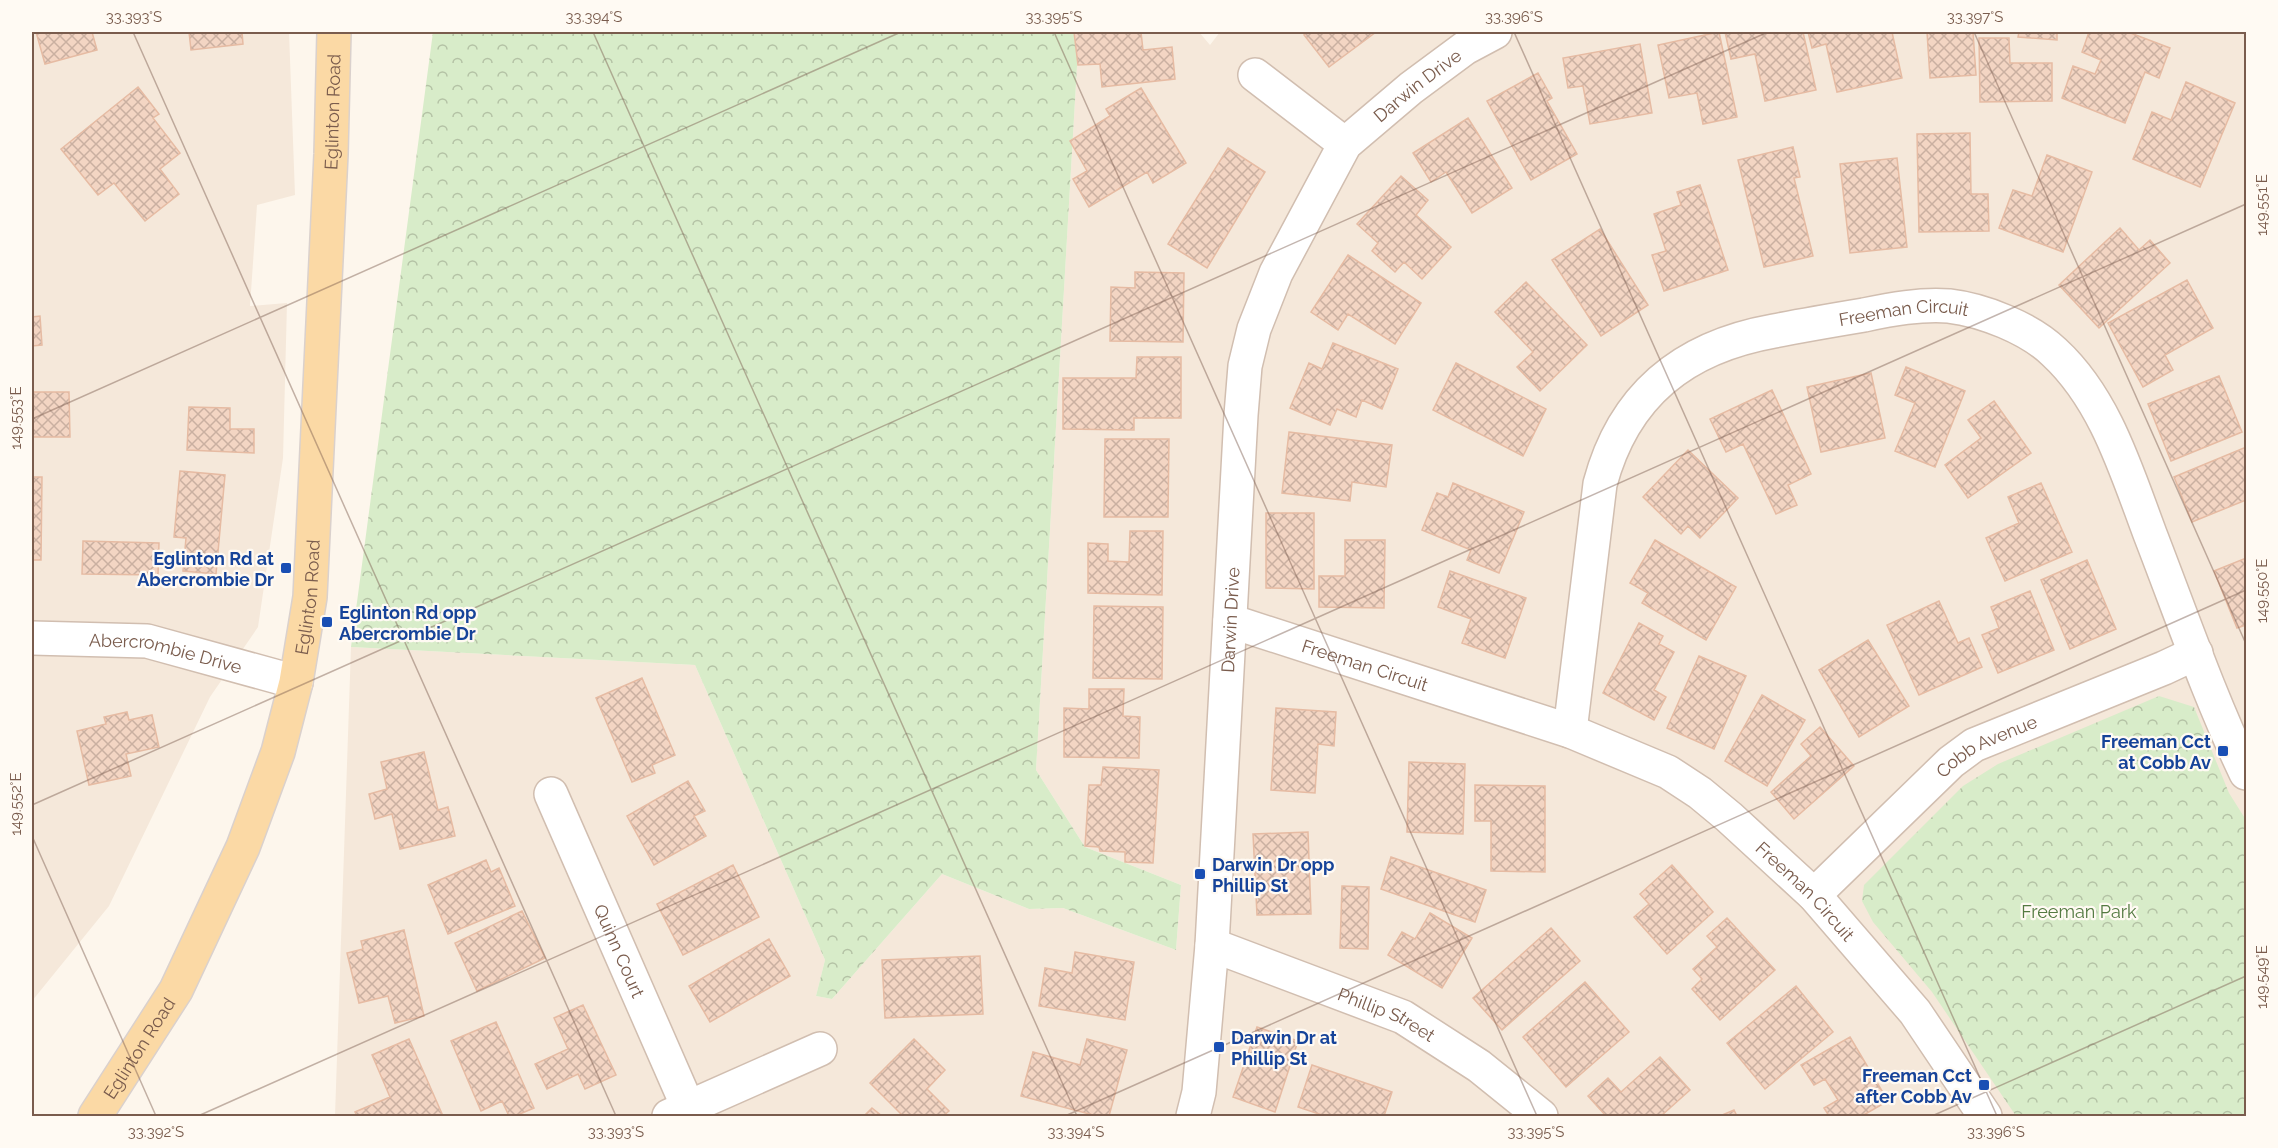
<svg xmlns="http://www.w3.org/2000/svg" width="2278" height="1148" font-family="Raleway,sans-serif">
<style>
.residential{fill:#f5e8da}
.park{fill:url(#park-crowns)}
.building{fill:url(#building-cross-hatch);stroke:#e6bba3;stroke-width:1.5}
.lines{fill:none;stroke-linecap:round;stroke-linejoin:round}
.minor-casing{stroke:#d1beb0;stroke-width:36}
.major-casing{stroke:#dad1cd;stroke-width:36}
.minor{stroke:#fff;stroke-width:33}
.major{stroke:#fbd9a5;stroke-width:33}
.ticks{fill:none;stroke:#7a5c4d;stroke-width:1.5;stroke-opacity:0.45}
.transit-dot{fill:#1a4fb4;stroke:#fffaf3;stroke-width:2}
.labels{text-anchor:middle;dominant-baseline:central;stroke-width:4.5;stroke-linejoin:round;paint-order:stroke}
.street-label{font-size:18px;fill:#7a5c4d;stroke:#fffaf3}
.transit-label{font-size:18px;font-weight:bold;fill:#164399;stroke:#fffaf3;text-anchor:end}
.park-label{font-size:18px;fill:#537a41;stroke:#fffaf3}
.neatline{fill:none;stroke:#7a5c4d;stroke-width:2}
.ticks-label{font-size:15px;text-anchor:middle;fill:#7a5c4d}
</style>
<defs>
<pattern id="park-crowns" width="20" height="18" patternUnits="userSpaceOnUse" patternTransform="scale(1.5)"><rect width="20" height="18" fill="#d8ecc9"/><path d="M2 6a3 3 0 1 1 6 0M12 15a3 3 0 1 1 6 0" fill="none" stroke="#b4c2a5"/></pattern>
<pattern id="building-cross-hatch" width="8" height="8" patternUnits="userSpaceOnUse" patternTransform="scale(1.5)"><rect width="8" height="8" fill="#f3d5c3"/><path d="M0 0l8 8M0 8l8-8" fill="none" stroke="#cab0a1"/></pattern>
</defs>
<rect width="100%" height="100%" fill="#fdf6ec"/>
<!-- residential -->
<path class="residential" d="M32,32H289L295,195L257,205L250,306L287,303L283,458L258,627L210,697L109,906L32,1001Z
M1079,32H1199L1210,45L1220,32H2246V1116H335L351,647L695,665L825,960L816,996L832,999L942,874L1029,909L1063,908L1176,950L1181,885L1085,847L1036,770Z"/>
<!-- park -->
<path class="park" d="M433,32H1079L1036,770L1085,847L1181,885L1176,950L1063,908L1029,909L942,874L832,999L816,996L825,960L695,665L351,647Z
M2159,696L2194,707L2229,793L2246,820V1116H2016L1932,992L1873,922L1862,901L1864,885L1963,786L1998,764Z"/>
<!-- building -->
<path class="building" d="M36,32H92L97,50L45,64Z
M189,32H242L243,44L191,50Z
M1074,32H1141L1143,50L1172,47L1175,79L1102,87L1100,64L1078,65Z
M1308,32H1376L1329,67L1304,35Z
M1719,32L1737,117L1703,124L1697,93L1669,98L1658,45Z
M1725,32H1803L1816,90L1765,101L1755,54L1731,59Z
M1808,32H1892L1902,78L1837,92L1826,44L1812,48Z
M1927,32H1973L1976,75L1930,78Z
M2019,32H2057V40L2018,37Z
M2089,32H2128L2170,48L2159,78L2145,72L2125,123L2062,98L2073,66L2095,74L2101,60L2082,52Z
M1979,38H2009L2010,63H2052V101L1980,102Z
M1640,44L1652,113L1590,124L1583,86L1568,88L1563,58Z
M1538,73L1552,98L1547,101L1577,154L1531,180L1487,101Z
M2186,82L2235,103L2200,187L2133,159L2152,112L2171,120Z
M138,87L159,114L153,118L180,153L160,169L179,194L145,221L114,183L98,195L61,149Z
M1141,88L1186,163L1153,183L1147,172L1089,207L1073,179L1087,171L1070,141L1110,116L1106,109Z
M1468,118L1512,188L1472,213L1446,172L1431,182L1413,153Z
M1970,133L1971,194H1988L1989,231L1919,232L1917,134Z
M1793,147L1800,177L1794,178L1813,256L1764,267L1738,160Z
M1228,148L1265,172L1207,268L1168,244Z
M2047,155L2092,172L2063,252L1999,228L2013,190L2032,196Z
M1897,158L1907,247L1850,253L1840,164Z
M1401,176L1428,200L1416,215L1451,247L1422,279L1404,262L1395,272L1372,251L1378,243L1357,224Z
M1700,185L1728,270L1664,291L1652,255L1666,251L1654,214L1681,205L1677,192Z
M2120,228L2139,250L2150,240L2170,263L2099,328L2059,285Z
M1600,229L1648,305L1601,336L1552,260Z
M1348,255L1421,303L1395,344L1348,314L1338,330L1311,312Z
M1135,272L1184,273L1183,342L1110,341L1111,287L1135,288Z
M2187,280L2213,328L2165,355L2173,370L2143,387L2108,323Z
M1526,282L1587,345L1540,391L1517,367L1533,352L1495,312Z
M40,316L42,345L32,346V317Z
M1333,343L1398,369L1382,409L1362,400L1356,417L1337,409L1330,425L1290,408L1309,363L1322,369Z
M1137,357H1181V418H1134V430L1063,429V378H1136Z
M1456,363L1546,409L1523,456L1433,410Z
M1906,367L1965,391L1935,467L1895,451L1915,403L1895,395Z
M1871,373L1885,438L1821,452L1807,387Z
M2219,376L2242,432L2171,461L2148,404Z
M1772,390L1811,474L1788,485L1797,505L1776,514L1743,444L1726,452L1710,419Z
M32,392H69L70,437H32Z
M1994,401L2031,453L1968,498L1945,465L1981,438L1968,420Z
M189,407L230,408V429H254V453L187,450Z
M1289,432L1392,445L1386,487L1352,482L1350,501L1282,493Z
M1105,439H1169L1168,517H1104Z
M2246,447V500L2192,522L2174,477Z
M1688,450L1738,498L1700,538L1688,526L1681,534L1643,497Z
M180,471L225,475L216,574L183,571L186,538L174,537Z
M32,477H42L41,560H32Z
M1453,483L1524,512L1499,573L1467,560L1471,550L1422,530L1437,493L1448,497Z
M2041,483L2072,552L2005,581L1986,538L2019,523L2008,497Z
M1266,513H1314V589L1266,588Z
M1130,531H1163L1162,595L1088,593V543L1108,544V561L1129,562Z
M1345,540H1385L1384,608L1319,607V576H1345Z
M1655,540L1736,587L1706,640L1642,603L1648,593L1630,583Z
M83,541L159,543L158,575L82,574Z
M2246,558V625L2237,628L2214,571Z
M2087,560L2116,629L2070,649L2041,580Z
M1450,571L1526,598L1505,658L1462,643L1471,619L1438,607Z
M2030,591L2054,650L1998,673L1982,635L1999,628L1991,607Z
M1939,601L1958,643L1969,638L1982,667L1919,695L1887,625Z
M1094,606L1163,607L1162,679L1093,678Z
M1639,623L1663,636L1659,644L1674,652L1654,690L1666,697L1654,720L1603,693Z
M1868,640L1909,706L1859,737L1819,670Z
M1699,656L1746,676L1714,749L1667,728Z
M642,678L675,755L652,765L655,773L632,782L596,698Z
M1089,689H1124L1123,716L1140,717L1139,758L1064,757V708L1089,709Z
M1762,695L1805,720L1767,786L1725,761Z
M1276,708L1336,712L1334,746L1318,744L1315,793L1271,790Z
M127,712L129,720L152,715L159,747L126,754L131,776L89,785L77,731L106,724L104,717Z
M1820,727L1854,766L1794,819L1771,792L1811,756L1801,744Z
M424,752L438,810L448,807L455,836L400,849L392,814L375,819L369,794L387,789L381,762Z
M1409,762L1465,764L1463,834L1407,832Z
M1103,767L1159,770L1153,863L1125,862V852L1100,851L1099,847L1085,846L1089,785H1101Z
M688,781L705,811L694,816L706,836L654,865L627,816Z
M1475,785L1545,786V872L1491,871V821H1475Z
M1308,832L1311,914L1257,915L1253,834Z
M1391,857L1486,890L1475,922L1381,889Z
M486,860L491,872L499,868L515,906L448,934L428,885Z
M733,865L759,917L683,955L657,904Z
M1672,865L1713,912L1667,954L1634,917L1649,904L1640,894Z
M1342,886L1369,887L1368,949L1340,948Z
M522,911L545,958L477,991L455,943Z
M1430,913L1472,938L1442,988L1388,955L1402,932L1415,939Z
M1727,918L1775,970L1720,1020L1692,989L1702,979L1693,969L1717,947L1707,936Z
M1551,928L1580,961L1502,1030L1473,998Z
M404,930L424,1016L395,1023L388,996L359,1003L347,953L363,949L361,941Z
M769,939L790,976L710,1022L689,986Z
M1075,952L1134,962L1125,1020L1039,1006L1045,968L1072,973Z
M980,956L983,1014L885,1018L882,960Z
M1585,982L1629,1032L1566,1087L1523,1037Z
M1796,986L1833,1032L1765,1089L1727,1043Z
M583,1005L616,1075L585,1089L578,1074L547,1089L535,1064L568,1049L554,1018Z
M496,1022L534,1108L515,1116H509L502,1101L481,1111L451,1041Z
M1257,1027L1298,1041L1275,1112L1233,1097Z
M1850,1037L1888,1101L1862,1116H1829L1824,1108L1838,1100L1825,1079L1814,1085L1801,1065Z
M409,1039L443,1116H357L355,1112L390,1097L372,1055Z
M914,1039L945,1070L927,1089L949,1111L943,1116H903L870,1083Z
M1087,1039L1127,1050L1109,1116H1097L1021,1096L1033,1052L1080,1065Z
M1660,1057L1690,1090L1661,1116H1606L1588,1096L1608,1078L1621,1092Z
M1312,1065L1392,1092L1384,1116H1325L1298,1107Z
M872,1108L882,1116H864Z
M1734,1110L1737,1116H1720Z"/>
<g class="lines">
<!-- minor casing -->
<g class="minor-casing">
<g id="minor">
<path d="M1255,75L1345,144"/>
<path id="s1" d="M1230,621L1570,731L1668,772L1700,793L1729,817L1814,895L1915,1012L1985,1116"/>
<path id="s2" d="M32,638L147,641L296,682"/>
<path id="s3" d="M1570,731L1600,484C1624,394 1684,347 1774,331C1804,325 1834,320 1864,315C1892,309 1920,304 1949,306C1983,310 2029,328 2054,352C2105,399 2126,470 2150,534C2181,614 2209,696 2246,773"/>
<path id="s4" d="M551,794L688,1107"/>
<path id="s5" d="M1814,895L1951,762L1974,745L2164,668L2196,653"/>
<path id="s6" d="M1212,945L1403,1017L1479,1066L1541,1116"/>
<path d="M669,1116L820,1049"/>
<path id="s7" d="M1193,1116L1199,1092L1212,945L1241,415L1245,366L1254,329L1276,273L1345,144L1411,88L1465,48L1495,32"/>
</g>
</g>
<!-- major casing -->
<g class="major-casing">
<g id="major">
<path id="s8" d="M95,1116L176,990L243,847L278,752L296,682L310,597L331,154L334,32"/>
</g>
</g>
<!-- minor -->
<use href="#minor" class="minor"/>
<!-- major -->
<use href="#major" class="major"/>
</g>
<!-- ticks -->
<path class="ticks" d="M133,32L616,1116M593,32L1077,1116M1054,32L1537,1116M1514,32L1997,1116M1974,32L2246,644M32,33L34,32M32,419L901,32M32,805L1768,32M32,836L156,1116M198,1116L2246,204M1065,1116L2246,590M1932,1116L2246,976"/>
<!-- markers -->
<g class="transit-dot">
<rect x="280" y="562" width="12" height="12" rx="3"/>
<rect x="321" y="616" width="12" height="12" rx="3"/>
<rect x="2217" y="745" width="12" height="12" rx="3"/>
<rect x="1194" y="868" width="12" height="12" rx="3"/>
<rect x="1213" y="1041" width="12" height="12" rx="3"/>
<rect x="1978" y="1079" width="12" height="12" rx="3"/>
</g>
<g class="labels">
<!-- street labels -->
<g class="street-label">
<text stroke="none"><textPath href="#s7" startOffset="1090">Darwin Drive</textPath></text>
<text stroke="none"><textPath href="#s8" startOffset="1053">Eglinton Road</textPath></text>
<text stroke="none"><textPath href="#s3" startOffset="627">Freeman Circuit</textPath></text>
<text stroke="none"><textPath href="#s8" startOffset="567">Eglinton Road</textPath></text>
<text stroke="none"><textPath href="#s7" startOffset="498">Darwin Drive</textPath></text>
<text stroke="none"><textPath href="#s2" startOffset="135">Abercrombie Drive</textPath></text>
<text stroke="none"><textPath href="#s1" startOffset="142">Freeman Circuit</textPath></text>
<text stroke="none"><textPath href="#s5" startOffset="230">Cobb Avenue</textPath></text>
<text stroke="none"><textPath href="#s1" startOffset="646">Freeman Circuit</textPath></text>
<text stroke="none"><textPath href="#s4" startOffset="171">Quinn Court</textPath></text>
<text stroke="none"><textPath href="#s6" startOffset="188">Phillip Street</textPath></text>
<text stroke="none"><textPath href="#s8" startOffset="81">Eglinton Road</textPath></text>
</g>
<!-- transit labels -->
<g class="transit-label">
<text x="274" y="558">Eglinton Rd at<tspan x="274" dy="21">Abercrombie Dr</tspan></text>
<text x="339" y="612" text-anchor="start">Eglinton Rd opp<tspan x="339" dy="21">Abercrombie Dr</tspan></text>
<text x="2211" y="741">Freeman Cct<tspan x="2211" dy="21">at Cobb Av</tspan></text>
<text x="1212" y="864" text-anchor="start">Darwin Dr opp<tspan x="1212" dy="21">Phillip St</tspan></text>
<text x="1231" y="1037" text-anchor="start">Darwin Dr at<tspan x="1231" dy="21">Phillip St</tspan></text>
<text x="1972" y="1075">Freeman Cct<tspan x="1972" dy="21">after Cobb Av</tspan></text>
</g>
<!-- park labels -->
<g class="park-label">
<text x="2079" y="911">Freeman Park</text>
</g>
</g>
<!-- border -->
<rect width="2278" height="1148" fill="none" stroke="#fffaf3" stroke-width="66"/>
<rect x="33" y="33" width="2212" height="1082" class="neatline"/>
<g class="ticks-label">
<text x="134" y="22">33.393°S</text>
<text x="594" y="22">33.394°S</text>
<text x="1054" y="22">33.395°S</text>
<text x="1514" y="22">33.396°S</text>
<text x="1975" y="22">33.397°S</text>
<text transform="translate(2262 205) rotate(-90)" y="5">149.551°E</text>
<text transform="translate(16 418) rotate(-90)" y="5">149.553°E</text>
<text transform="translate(2262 591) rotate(-90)" y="5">149.550°E</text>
<text transform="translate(16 804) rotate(-90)" y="5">149.552°E</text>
<text transform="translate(2262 977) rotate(-90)" y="5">149.549°E</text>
<text x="156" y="1137">33.392°S</text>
<text x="616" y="1137">33.393°S</text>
<text x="1076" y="1137">33.394°S</text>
<text x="1536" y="1137">33.395°S</text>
<text x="1996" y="1137">33.396°S</text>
</g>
</svg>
